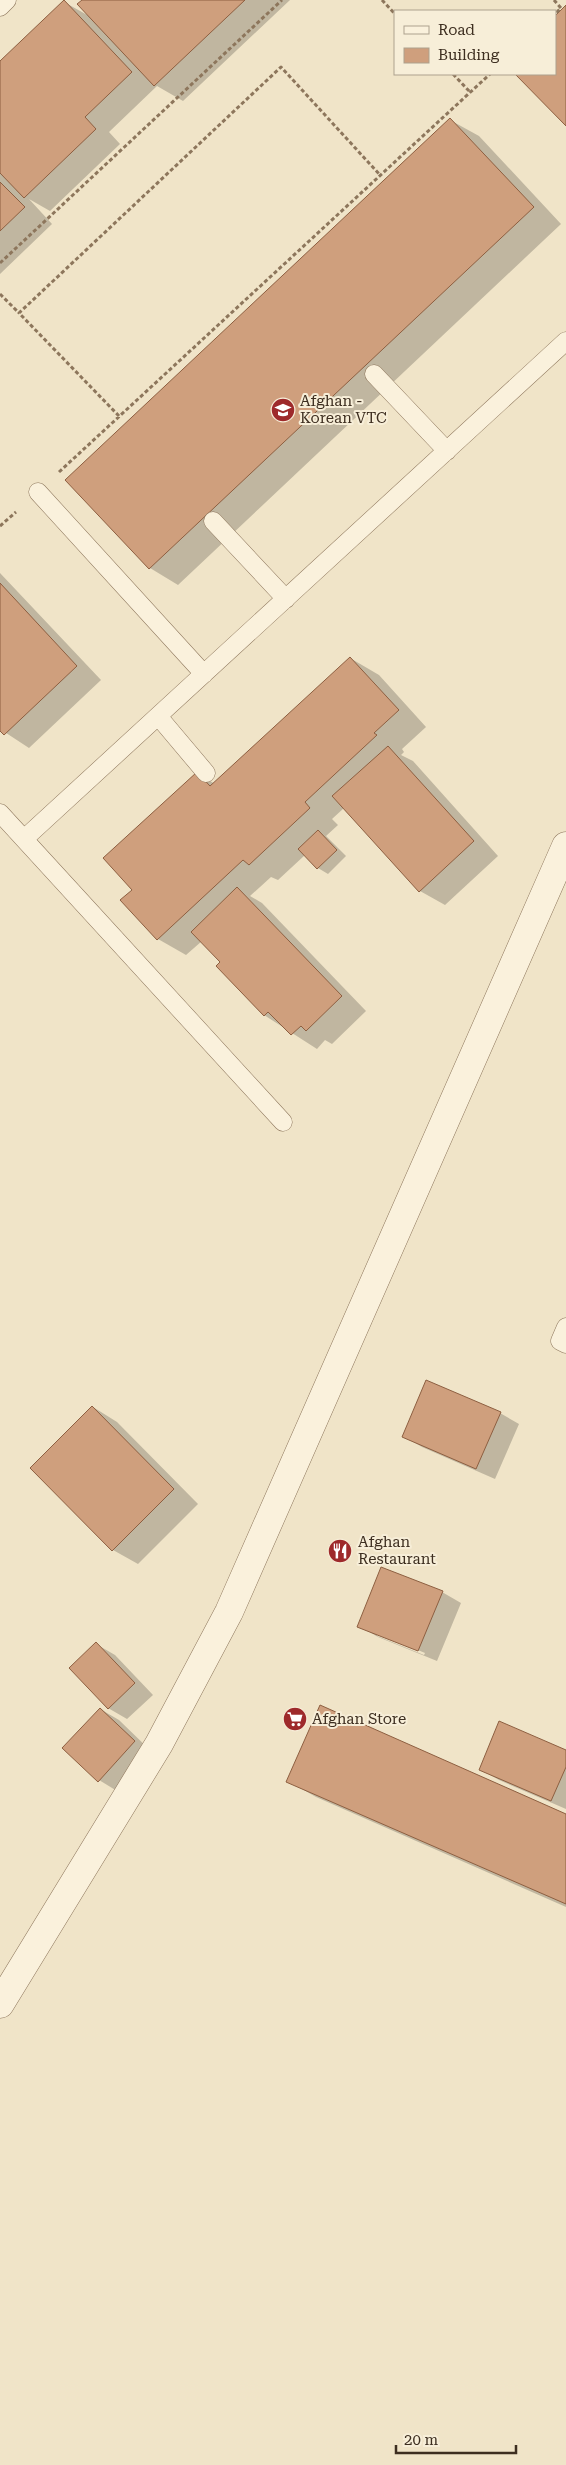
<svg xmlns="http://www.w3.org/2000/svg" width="566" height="2465" font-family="'Roboto Serif',serif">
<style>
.shadow{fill:#0003;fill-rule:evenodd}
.building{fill:#cf9f7d;stroke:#8d5f41}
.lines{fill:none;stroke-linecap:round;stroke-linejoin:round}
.lane-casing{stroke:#8d765c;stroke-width:19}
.street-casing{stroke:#8d765c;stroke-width:29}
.path{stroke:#8d765c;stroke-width:3;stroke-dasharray:4 2.5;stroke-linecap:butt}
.lane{stroke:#faf1dc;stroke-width:18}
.street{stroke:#faf1dc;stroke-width:28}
.labels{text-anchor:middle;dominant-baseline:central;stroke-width:4;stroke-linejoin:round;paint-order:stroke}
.poi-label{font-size:15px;fill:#3d2e20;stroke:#f7eed8;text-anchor:start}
</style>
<rect width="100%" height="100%" fill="#f0e4c8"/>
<!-- shadow -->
<path class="shadow" d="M84,0H290L183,101L157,86L109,132L120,144L50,211L29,199L52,224L0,274V63L64,2L89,16Z
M566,7V125L517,74H555V18Z
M450,120L479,136L561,224L178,585L150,568L67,480Z
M0,573L101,680L29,748L0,729Z
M350,658L379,675L426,727L402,749L404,752L401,755L413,761L498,856L445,905L420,891L344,808L332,819L338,825L326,836L346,856L328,874L318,868L305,855L278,880L271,877L250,896L262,903L366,1011L332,1044L325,1040L317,1049L264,1015L222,962L202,941L186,955L158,939L133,890L197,773L215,784Z
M93,1407L117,1422L198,1504L138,1564L113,1550Z
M500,1413L519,1424L495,1479L422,1447L403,1436Z
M442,1592L461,1603L437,1661L378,1637L359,1626ZM377,1633L425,1653L424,1655L377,1636Z
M96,1644L115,1655L153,1695L127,1719L108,1708Z
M100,1709L119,1720L153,1753L117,1791L99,1780Z
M566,1751V1809L499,1780L480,1769Z
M288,1781L566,1815V1907L316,1797Z"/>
<!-- building -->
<path class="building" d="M64,0L132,72L85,117L96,129L24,198L0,173V61Z
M82,0H245L154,86L77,4Z
M566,5V126L515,74H555V16Z
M450,118L534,207L149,569L65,480Z
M0,182L25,207L0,231Z
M0,583L77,666L4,735L0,731Z
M350,657L399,710L374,733L377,735L305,802L310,808L249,865L243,860L157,940L120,900L132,890L103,858L197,772L210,786Z
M388,746L474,841L419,892L332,796Z
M318,830L337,850L317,869L298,849Z
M237,887L342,996L306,1031L301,1026L291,1035L268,1012L264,1016L216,966L220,962L191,932Z
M426,1380L501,1412L476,1469L402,1437Z
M92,1406L174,1489L112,1551L30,1468Z
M381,1567L443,1591L418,1651L357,1627Z
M96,1642L135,1683L108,1709L69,1668Z
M320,1705L566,1814V1904L286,1782Z
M100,1708L135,1741L98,1782L62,1748Z
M499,1721L566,1750V1767L551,1801L479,1770Z"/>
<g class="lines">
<!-- lane casing -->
<g class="lane-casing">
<path id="lane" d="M0,7L7,0
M374,374L447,451
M38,492L204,674
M213,521L286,599
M158,716L206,773
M0,813L283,1122
M24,839L566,341
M566,1327L560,1341L566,1344"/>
</g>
<!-- street casing -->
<g class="street-casing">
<path id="street" d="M0,2004L159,1744L229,1612L566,846"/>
</g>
<!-- path -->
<path class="path" d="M382,0L395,14
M554,0L561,8L555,14
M453,74L470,92
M0,263L282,0
M0,294L19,313
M119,416L19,313L281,67L380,175
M59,472L490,74
M0,526L16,512"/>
<!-- lane -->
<use href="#lane" class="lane"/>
<!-- street -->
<use href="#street" class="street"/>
</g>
<!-- icons -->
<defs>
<g id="university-disc" transform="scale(1.25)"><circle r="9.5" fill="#9e2a2b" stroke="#f7eed8"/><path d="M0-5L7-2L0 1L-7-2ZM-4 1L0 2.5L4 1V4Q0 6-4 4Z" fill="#fff"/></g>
<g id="restaurant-disc" transform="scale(1.25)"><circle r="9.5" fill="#9e2a2b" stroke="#f7eed8"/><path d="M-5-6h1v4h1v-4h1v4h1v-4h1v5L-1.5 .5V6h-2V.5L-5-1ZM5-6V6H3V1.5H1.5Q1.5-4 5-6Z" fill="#fff"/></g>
<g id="supermarket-disc" transform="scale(1.25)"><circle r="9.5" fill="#9e2a2b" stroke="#f7eed8"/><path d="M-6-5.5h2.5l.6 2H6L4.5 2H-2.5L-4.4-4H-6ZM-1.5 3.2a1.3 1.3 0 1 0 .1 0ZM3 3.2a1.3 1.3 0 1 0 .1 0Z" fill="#fff"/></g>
</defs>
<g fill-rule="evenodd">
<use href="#university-disc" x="283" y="410"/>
<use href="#restaurant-disc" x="340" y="1551"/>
<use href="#supermarket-disc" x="295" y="1719"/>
</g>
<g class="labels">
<!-- poi labels -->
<g class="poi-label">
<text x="300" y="401">Afghan -<tspan x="300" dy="17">Korean VTC</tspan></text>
<text x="358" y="1542">Afghan<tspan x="358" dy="17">Restaurant</tspan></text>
<text x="312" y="1719">Afghan Store</text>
</g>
</g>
<!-- legend -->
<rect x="394" y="10" width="162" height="65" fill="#f7eed8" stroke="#ada18e"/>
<rect x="404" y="26" width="25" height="8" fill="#faf1dc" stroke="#ada18e"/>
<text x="438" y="35" font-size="15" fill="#3d2e20">Road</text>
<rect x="404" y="48" width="25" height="15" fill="#cf9f7d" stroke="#ada18e"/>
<text x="438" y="60" font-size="15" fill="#3d2e20">Building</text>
<!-- scale -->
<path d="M396 2445v8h120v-8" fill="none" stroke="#3d2e20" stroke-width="2.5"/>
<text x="404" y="2445" font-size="15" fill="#3d2e20" stroke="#f7eed8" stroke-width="4" paint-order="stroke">20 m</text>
</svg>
